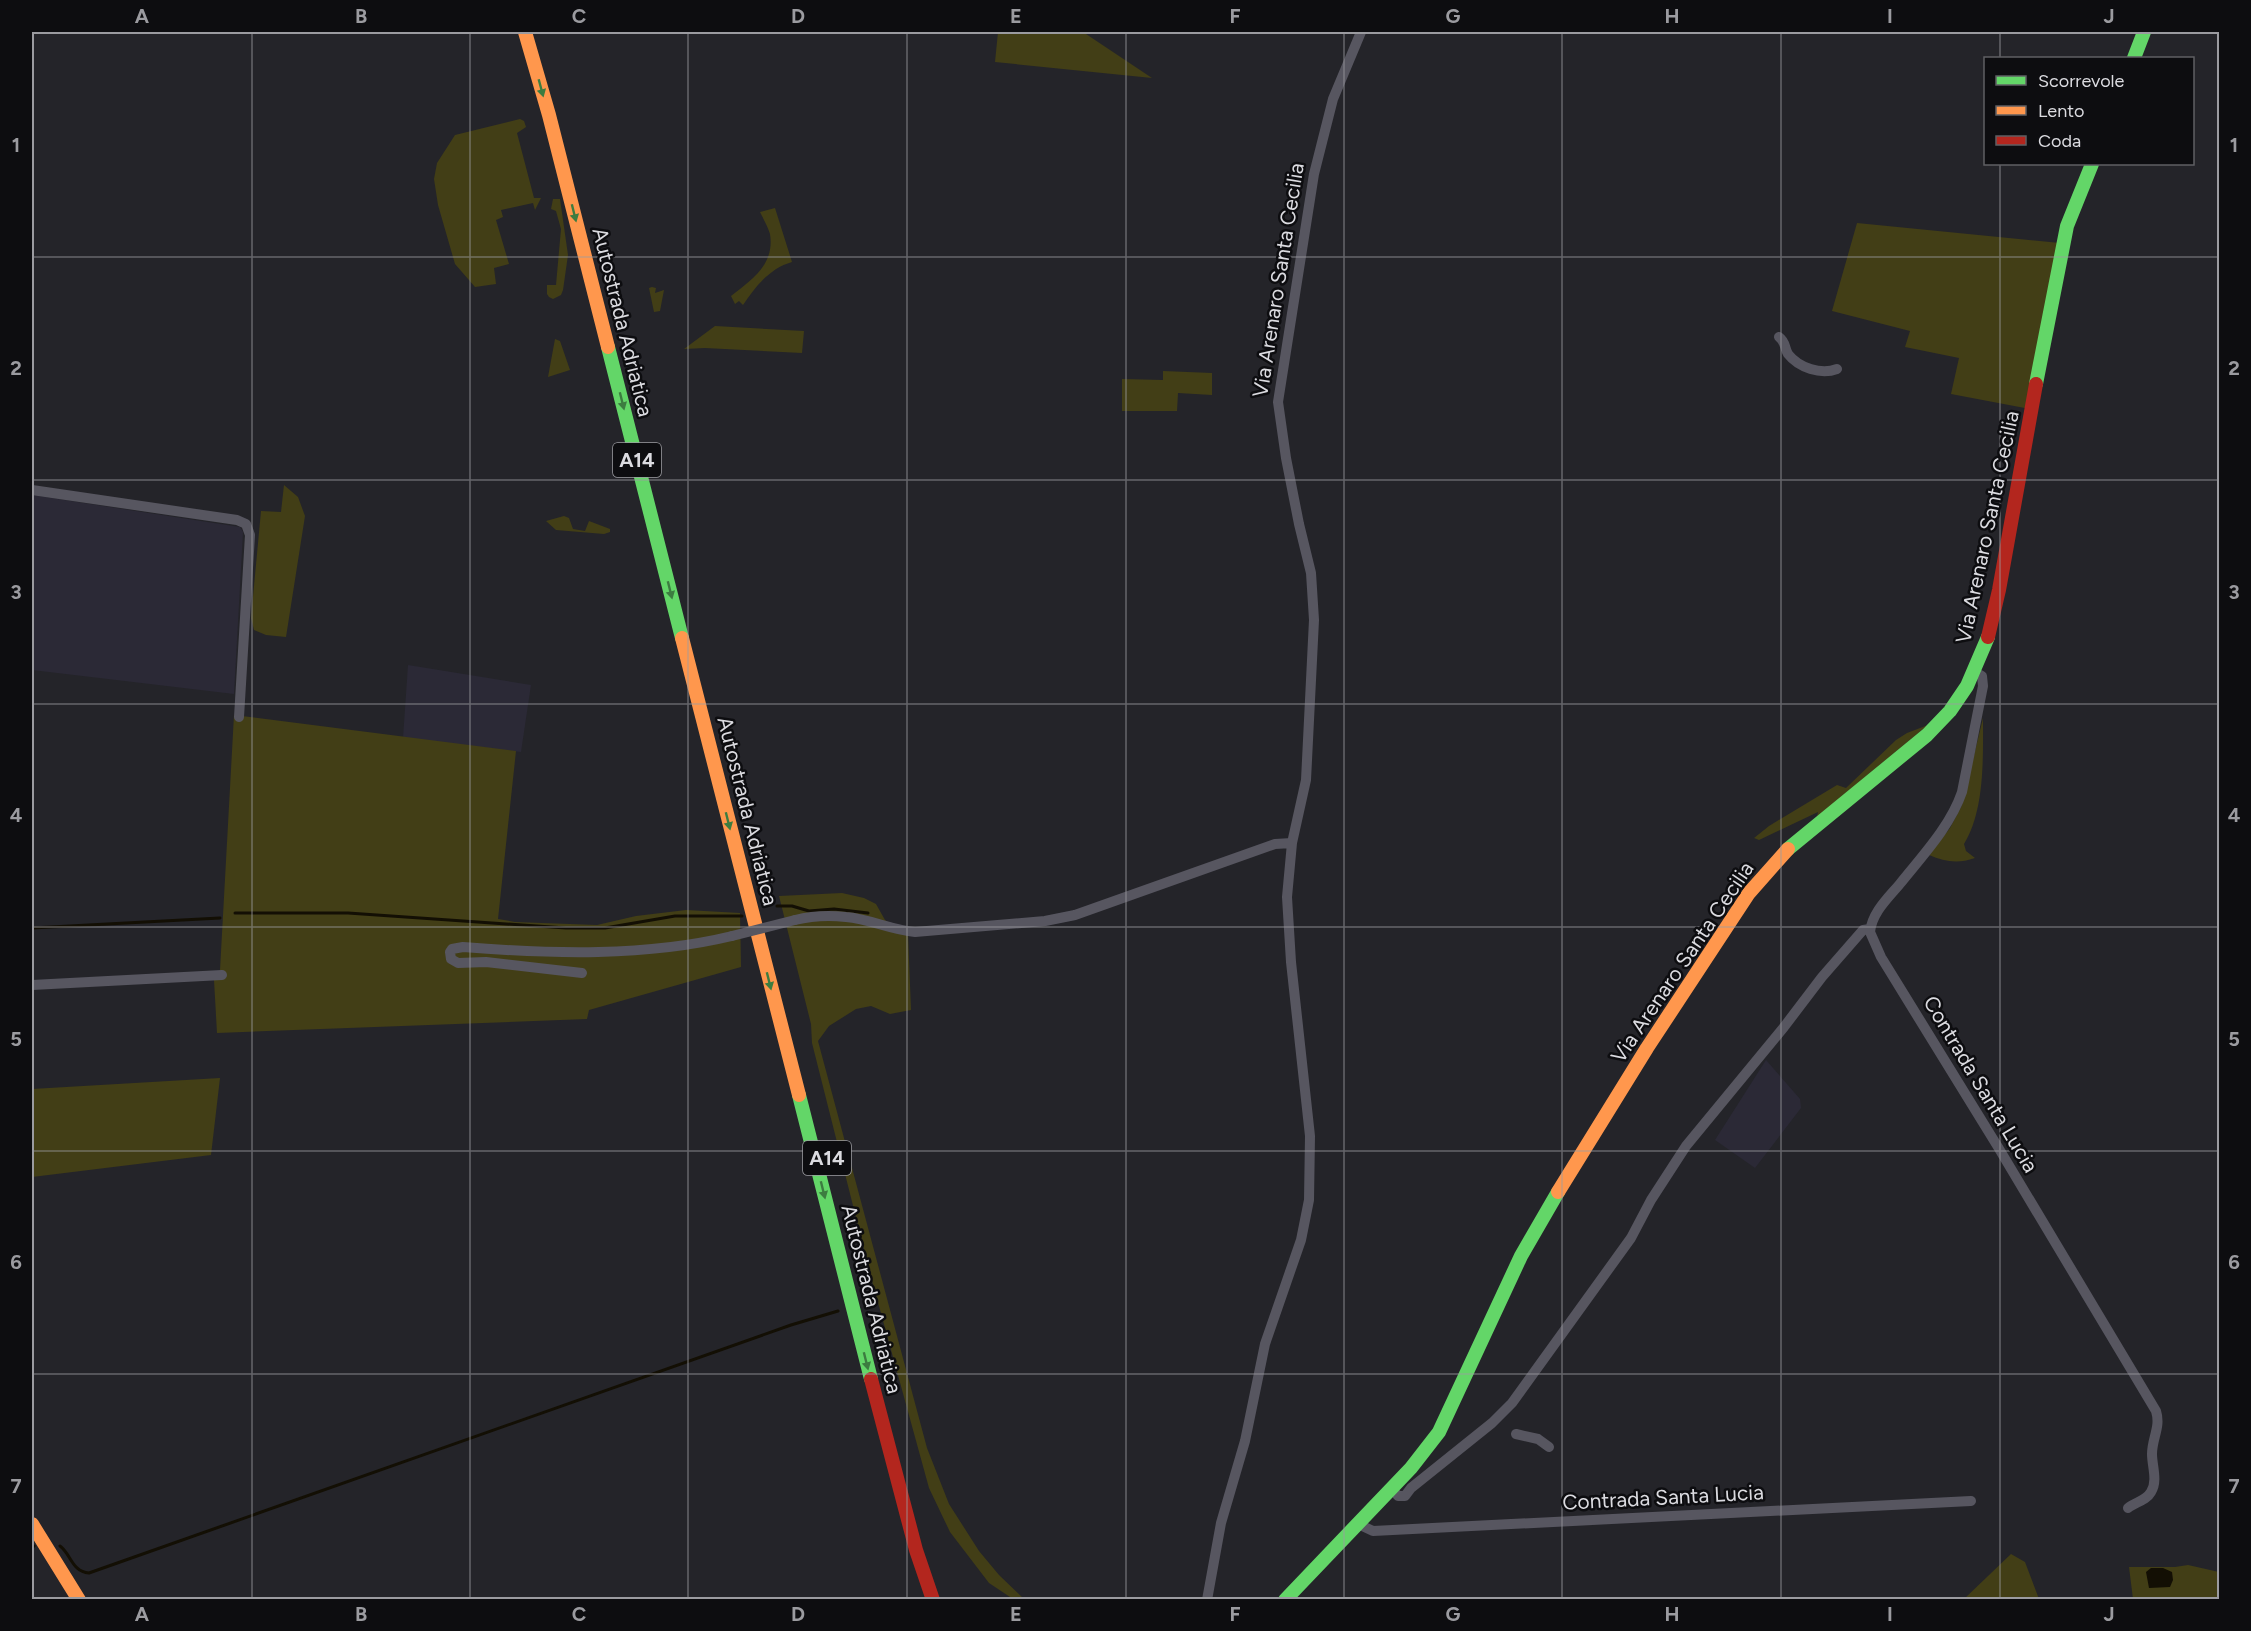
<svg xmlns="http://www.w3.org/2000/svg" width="2251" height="1631" font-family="Figtree,sans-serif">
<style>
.built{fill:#2b2936}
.green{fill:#423e16}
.water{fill:#130f04}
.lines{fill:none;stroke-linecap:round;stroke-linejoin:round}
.stream{stroke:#130f04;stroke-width:3}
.street{stroke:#575660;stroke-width:10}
.fast{stroke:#63d668;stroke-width:14}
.slow{stroke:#ff974d;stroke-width:14}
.jam{stroke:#b3261e;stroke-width:14}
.street-bridge{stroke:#575660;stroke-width:10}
.oneway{fill:#3c7c40}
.grid{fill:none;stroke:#9b9ba0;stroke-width:1.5;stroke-opacity:0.55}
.labels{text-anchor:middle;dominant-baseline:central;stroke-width:5;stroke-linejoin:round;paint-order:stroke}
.shield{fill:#0d0d10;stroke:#9d9da2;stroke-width:1.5}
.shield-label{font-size:20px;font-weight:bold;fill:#dbdbe0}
.street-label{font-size:21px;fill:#dbdbe0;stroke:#0d0d10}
.neatline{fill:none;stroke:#9b9ba0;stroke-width:2}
.grid-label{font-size:20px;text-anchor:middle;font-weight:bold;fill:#9b9ba0}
</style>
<rect width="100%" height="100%" fill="#242429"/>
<!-- built -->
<path class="built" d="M32,495L240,527L243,532L234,694L32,670Z
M408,665L531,685L521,752L403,738Z
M1766,1060L1800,1099L1801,1108L1755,1168L1715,1140Z"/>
<!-- green -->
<path class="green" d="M998,32H1083L1152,78L995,62Z
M520,119L524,121L526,127L517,133L534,198H541L535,210L533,203L501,210L503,217L496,220L509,264L494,268L496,284L475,287L455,264L438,205L434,179L437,163L455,135Z
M553,199H560L568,255L563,290L561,295L553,299L549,297L547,294V285H556L561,229L556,211L551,209Z
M775,208L792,262C770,268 755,287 743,305L739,301L735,304L731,296C751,280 775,265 770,234C768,227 763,218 760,212Z
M1857,223L2060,243L2030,409L1951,394L1959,358L1905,347L1910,331L1832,311Z
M652,287L656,288L655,293L664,290L660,311L654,312L649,288Z
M715,326L804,331L802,353L705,348L684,349Z
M555,339L560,341L570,370L548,377Z
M1163,371L1212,373V395L1178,393L1177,411H1122V379L1163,380Z
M284,485L298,497L305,516L286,637L266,635L254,630L251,618L261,511L281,512Z
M564,516L569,518L573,529L585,531L589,521L610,529V532L604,534L556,530L546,521Z
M234,715L516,751L498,919L515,922L597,925L636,916L686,910L740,913L741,967L589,1010L587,1019L217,1033L214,980L220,970Z
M1983,718C1983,757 1985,810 1964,844L1966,851L1975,858C1958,864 1945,862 1929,855L1950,828L1962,805Z
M1928,725L1817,817L1818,812L1759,840L1754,838L1769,826L1837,785L1846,788L1896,740L1907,733Z
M842,893L864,898L876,904L885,920L908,934L911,1010L890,1014L871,1006L856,1009L829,1026L818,1041L927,1448L949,1504L979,1551L999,1575L1024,1599H1013L989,1583L950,1532L929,1488L871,1277L812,1043L811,1024L779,896Z
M220,1078L211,1155L32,1177V1089Z
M2011,1554L2025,1562L2039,1599H1964Z
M2188,1565L2219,1572V1599H2133L2129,1567H2175Z"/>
<!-- water -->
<path class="water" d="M2151,1568H2163L2172,1572L2173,1580L2170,1587L2149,1588L2146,1572Z"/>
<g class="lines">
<!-- stream -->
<path class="stream" d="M777,906H792L809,911L834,909L868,913
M235,913H348L566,928H605L675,916H742
M32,928L220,918
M60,1546C71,1554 72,1572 89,1573L791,1325L838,1311
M32,1548L34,1546"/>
<!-- street -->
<path class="street" d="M1779,337C1786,342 1784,347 1788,354C1799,368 1821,375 1837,369
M32,490L237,520L246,524L250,535L239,717
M1975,672L1982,676L1983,686L1962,792C1950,827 1922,856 1899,885C1887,899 1872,913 1870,932L1881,957L1998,1147L2156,1411C2161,1427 2152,1438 2152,1454C2152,1466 2158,1481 2151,1492C2146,1501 2135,1502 2128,1508
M795,920C811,916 829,915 846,917C870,919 891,930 915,932L1045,921L1075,915L1275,844L1292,843
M582,973L486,962L458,963L451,959L450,952L452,949L463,947C552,954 645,957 732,936
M32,985L222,975
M1516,1434L1538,1439L1549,1447
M1391,1488L1398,1496H1405L1411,1488L1492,1423L1512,1403L1631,1238L1651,1200L1686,1146L1784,1027L1822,977L1863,930L1870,929
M1358,1524L1373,1531L1971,1501
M1207,1600L1221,1523L1245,1441L1265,1344L1301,1240L1309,1200L1310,1136L1291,962L1287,897L1292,843L1306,780L1314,620L1311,573L1299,524L1286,458L1278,402L1314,174L1333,99L1361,32"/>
<!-- fast -->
<path class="fast" d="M2134,58L2144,32
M608,347L682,638
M2036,384L2067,226L2092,164
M1788,849L1927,735L1950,711L1967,686L1988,637
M799,1095L871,1379
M1285,1600L1411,1468L1439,1432L1521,1256L1558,1192"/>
<!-- slow -->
<path class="slow" d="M525,32L549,115L608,347
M682,638L799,1095
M1558,1192L1647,1048L1749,893L1788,849
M32,1524L79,1600"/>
<!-- jam -->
<path class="jam" d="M1988,637L1999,590L2036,384
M871,1379L916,1550L933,1600"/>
<!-- street-bridge -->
<path class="street-bridge" d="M732,936L795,920"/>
</g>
<!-- one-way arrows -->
<defs><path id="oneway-solid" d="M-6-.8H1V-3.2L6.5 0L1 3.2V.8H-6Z" transform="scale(1.5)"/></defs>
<g class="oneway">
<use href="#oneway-solid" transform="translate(541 88) rotate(75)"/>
<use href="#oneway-solid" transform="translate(574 213) rotate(76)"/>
<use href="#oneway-solid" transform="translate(622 401) rotate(76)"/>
<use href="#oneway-solid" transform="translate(670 590) rotate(76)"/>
<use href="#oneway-solid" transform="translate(728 821) rotate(76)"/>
<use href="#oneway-solid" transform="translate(769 981) rotate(76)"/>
<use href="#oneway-solid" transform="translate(823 1190) rotate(76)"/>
<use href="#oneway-solid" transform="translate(866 1361) rotate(76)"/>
</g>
<!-- grid -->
<path class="grid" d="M252,32V1600M470,32V1600M688,32V1600M907,32V1600M1126,32V1600M1344,32V1600M1562,32V1600M1781,32V1600M2000,32V58M2000,164V1600M32,257H2220M32,480H2220M32,704H2220M32,927H2220M32,1151H2220M32,1374H2220"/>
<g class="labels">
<!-- shield labels -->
<g class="shield">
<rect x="613" y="443" width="48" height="34" rx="4.5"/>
<rect x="803" y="1141" width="48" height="34" rx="4.5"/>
</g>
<g class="shield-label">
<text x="637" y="460">A14</text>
<text x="827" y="1158">A14</text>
</g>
<!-- street labels -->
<g class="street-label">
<text transform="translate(1278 280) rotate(-81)">Via Arenaro Santa Cecilia</text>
<text transform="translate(623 322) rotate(76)">Autostrada Adriatica</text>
<text transform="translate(1987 527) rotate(-78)">Via Arenaro Santa Cecilia</text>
<text transform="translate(748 811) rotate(76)">Autostrada Adriatica</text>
<text transform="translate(1682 962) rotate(-56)">Via Arenaro Santa Cecilia</text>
<text transform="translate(1981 1084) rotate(59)">Contrada Santa Lucia</text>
<text transform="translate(872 1299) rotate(76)">Autostrada Adriatica</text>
<text transform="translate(1663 1497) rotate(-3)">Contrada Santa Lucia</text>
</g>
</g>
<!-- border -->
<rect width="2251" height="1631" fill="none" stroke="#0d0d10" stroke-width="66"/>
<!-- legend -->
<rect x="1984" y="57" width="210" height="108" fill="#0d0d10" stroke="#5f5f63" stroke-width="1.5"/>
<rect x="1996" y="76" width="30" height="9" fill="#63d668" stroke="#5f5f63" stroke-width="1.5"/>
<text x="2038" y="87" font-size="18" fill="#dbdbe0">Scorrevole</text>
<rect x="1996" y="106" width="30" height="9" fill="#ff974d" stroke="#5f5f63" stroke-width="1.5"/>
<text x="2038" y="117" font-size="18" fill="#dbdbe0">Lento</text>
<rect x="1996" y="136" width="30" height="9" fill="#b3261e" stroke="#5f5f63" stroke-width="1.5"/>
<text x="2038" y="147" font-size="18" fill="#dbdbe0">Coda</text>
<rect x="33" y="33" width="2185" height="1565" class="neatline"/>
<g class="grid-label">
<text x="142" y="23">A</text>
<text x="361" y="23">B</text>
<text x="579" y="23">C</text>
<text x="798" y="23">D</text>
<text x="1016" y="23">E</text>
<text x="1235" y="23">F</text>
<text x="1453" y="23">G</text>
<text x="1672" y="23">H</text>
<text x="1890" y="23">I</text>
<text x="2109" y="23">J</text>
<text x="16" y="152">1</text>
<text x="2234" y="152">1</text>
<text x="16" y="375">2</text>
<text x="2234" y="375">2</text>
<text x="16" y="599">3</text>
<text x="2234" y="599">3</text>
<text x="16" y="822">4</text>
<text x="2234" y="822">4</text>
<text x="16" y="1046">5</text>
<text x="2234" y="1046">5</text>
<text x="16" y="1269">6</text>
<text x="2234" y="1269">6</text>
<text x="16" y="1493">7</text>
<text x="2234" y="1493">7</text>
<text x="142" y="1621">A</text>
<text x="361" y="1621">B</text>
<text x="579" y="1621">C</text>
<text x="798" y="1621">D</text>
<text x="1016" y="1621">E</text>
<text x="1235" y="1621">F</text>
<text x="1453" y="1621">G</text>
<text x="1672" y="1621">H</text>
<text x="1890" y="1621">I</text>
<text x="2109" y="1621">J</text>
</g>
</svg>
